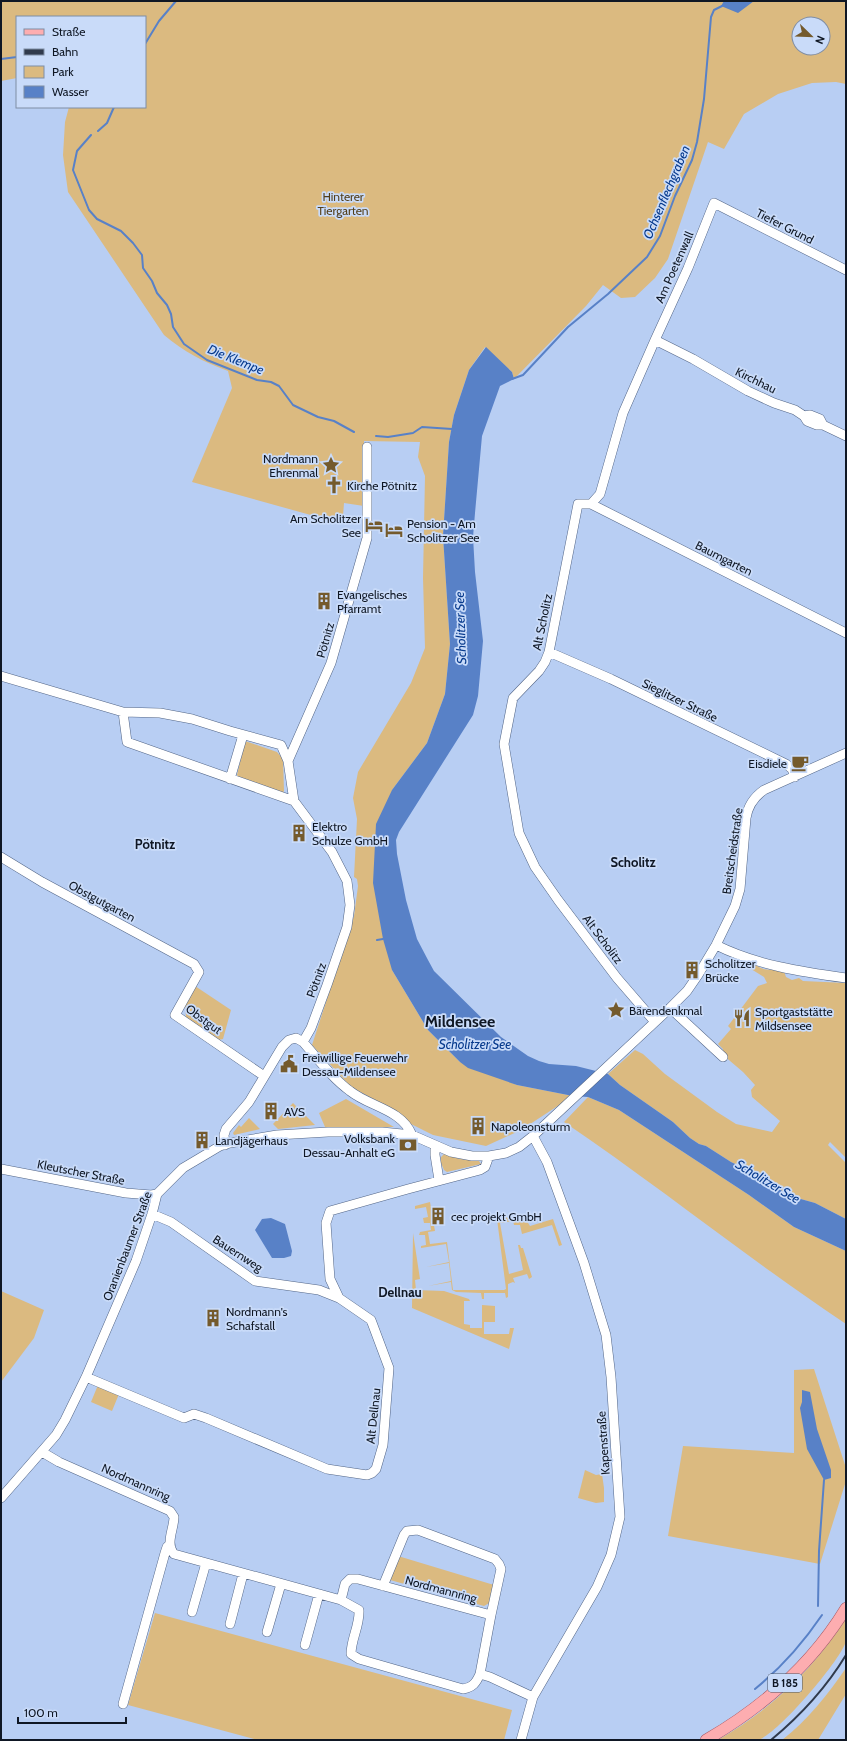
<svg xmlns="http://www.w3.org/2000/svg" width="847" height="1741" font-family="Cabin,sans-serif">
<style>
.green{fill:#dbba80;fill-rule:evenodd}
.water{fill:#5881c7}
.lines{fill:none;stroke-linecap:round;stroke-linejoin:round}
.stream{stroke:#5881c7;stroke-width:2}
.minor-casing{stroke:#536687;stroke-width:10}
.major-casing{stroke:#a8555d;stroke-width:12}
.minor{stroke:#fff;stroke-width:9}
.major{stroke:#fdadb0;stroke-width:11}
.rail{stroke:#303a4c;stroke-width:2}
.labels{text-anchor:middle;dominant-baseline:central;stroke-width:3.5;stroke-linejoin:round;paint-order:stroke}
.shield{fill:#c9dbf9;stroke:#475264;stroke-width:1}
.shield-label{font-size:11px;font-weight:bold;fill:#0f1724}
.park-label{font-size:12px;fill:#523e19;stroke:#c9dbf9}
.street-label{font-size:12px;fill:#0f1724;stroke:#c9dbf9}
.poi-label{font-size:12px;fill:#0f1724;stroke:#c9dbf9;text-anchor:start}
.water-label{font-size:13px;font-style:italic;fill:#073a8d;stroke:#c9dbf9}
.neighbourhood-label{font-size:13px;font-weight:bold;fill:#0f1724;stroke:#c9dbf9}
.district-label{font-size:16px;font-weight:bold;fill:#0f1724;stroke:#c9dbf9}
</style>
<rect width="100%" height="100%" fill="#b8cef3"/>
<!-- green -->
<path class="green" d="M1,1H846V84L836,82L812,83L778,94L744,114L724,149L708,142L668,259L655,278L635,297L621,298L603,285L586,306L514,379L512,372L485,347L469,370L454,415L449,442L443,536L450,644L445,694L427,743L392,790V970L428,1030L460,1062L517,1085L573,1096L521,1130L486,1146L433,1135L407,1122L390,1108L351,1087L312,1045L354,916L358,886L357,879L354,877L357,819L353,798L358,772L411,683L425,648L423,578L425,476L418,457L420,442L364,441V506L344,503L343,516L346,523L343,524L192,482L232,388L228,371C204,362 184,352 164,335L68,192L63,155L65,122L69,107H145V17H17V78L1,81ZM799,24H823V48H799Z
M245,741L277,752L283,759L284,791L282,794L238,777L237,775Z
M754,963C763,973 772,968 784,971L786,977L792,980L799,978L803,981L846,983V1158L830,1142L828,1145L846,1163V1219L815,1203L790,1196L754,1173L731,1162L706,1146L699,1144L690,1138L673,1122L620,1085L608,1074L635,1050L643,1054L665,1074L717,1112L736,1124L772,1132L780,1121L752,1097L751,1090L755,1085L743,1072L723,1055V1049L718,1044L731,1029L728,1026L758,986L767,983L764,977L751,969V964Z
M195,986L231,1010L223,1039L218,1040L186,1017L185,1006Z
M588,1097L619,1110L749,1195L794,1227L846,1251V1324C750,1260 660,1187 564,1122Z
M346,1099L394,1127H325L319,1113Z
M293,1103L315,1125L278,1129L273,1124Z
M249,1118L260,1129L234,1135L233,1133L239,1125L241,1127Z
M444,1154L460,1159L479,1161L481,1164L447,1172L444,1170L441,1163V1157Z
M430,1202L435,1231L428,1232L430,1244L447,1242L453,1290H504L506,1289L497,1219L523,1215L530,1226L553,1219L562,1245L559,1246L552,1225L522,1234L520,1225H514L513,1221L500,1223L509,1274L523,1270L518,1245H520L521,1248H523L532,1277L529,1279L527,1274L513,1278L515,1283L513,1282L508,1284V1297L506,1298L505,1293H484V1299H482L481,1293L456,1292L452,1290L451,1282L428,1286L451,1281L449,1263L426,1267L449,1262L446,1244L421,1248V1246L426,1245L425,1235H419L420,1232L431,1230L430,1223H424L423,1218L428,1217L426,1207L415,1209V1206Z
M413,1233L420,1279L415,1280L416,1290L444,1291L469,1299L470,1301H464V1324L470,1325V1328H482V1305L495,1306V1322H484V1334H509L510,1328H514L509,1349L412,1308Z
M1,1291L44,1310L34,1338L1,1382Z
M814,1369L846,1468V1481L820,1564L668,1536L683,1446L794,1453V1370Z
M98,1385L119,1394L112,1411L91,1402Z
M585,1470L596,1475L602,1474L604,1488V1502L596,1503L578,1498Z
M398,1556L494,1585L491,1602L484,1606L390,1580V1578Z
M155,1613L512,1710L504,1740H258L128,1705Z
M846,1619C846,1626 847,1634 846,1641C842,1659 776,1736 758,1740C746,1741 731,1740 718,1740C770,1710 813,1670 846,1619Z
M846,1668V1694L818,1740H782C808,1720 828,1694 846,1668Z"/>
<!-- water -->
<path class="water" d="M724,1H754L738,13L721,6Z
M486,347L512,372L514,379L500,386L482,436L475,513L473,537L475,572L483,641L478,696L473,715L399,832L396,840L397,854L406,900L417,939L428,960L434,971L501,1037L528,1056L539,1061L549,1064L576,1066L608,1074L620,1085L673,1122L690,1138L699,1144L706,1146L731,1162L754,1173L790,1196L815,1203L846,1219V1251L794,1227L749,1195L619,1110L588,1097L573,1096L517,1085L468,1068L460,1062L428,1030L392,970L383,939L373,883L376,824L392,790L427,743L445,694L450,644L443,536L449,442L454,415L469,370Z
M271,1218L285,1224L292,1251L291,1256L284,1258H272L255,1230L262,1219Z
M802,1390L810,1392L817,1429L831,1470V1478L824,1480L807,1449L800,1408L802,1402Z"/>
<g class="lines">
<!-- stream -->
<path class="stream" d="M145,44L159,21L176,1
M1,59L17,57
M98,131L107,123L114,107
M91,135L77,151L73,170L89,210L97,219L121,231L133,243L142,255L143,268L152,281L157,293L167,305L171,314L173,327L184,344L207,360L257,380L271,382L279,386L293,405L318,417L334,421L354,432
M512,379L523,375L568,327L608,294L647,257L660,236L675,196L692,160L697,142L704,99L711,17L714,10L722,6
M376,436L388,437L413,433L422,427L452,429
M377,940L383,939
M818,1606L819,1551L824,1480
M755,1689C781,1668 803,1643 822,1615"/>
<!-- minor casing -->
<g class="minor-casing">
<path id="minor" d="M655,340L693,359L748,391L774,403L795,410L804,416L807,421L817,425H823
M804,416L810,415L820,419L823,425L846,436
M591,504L846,633
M549,652L611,679L786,764L792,769L795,777
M1,676L123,712L160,713L192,719L230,731L281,745L288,761L294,801L332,852L347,881L350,905L347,927L327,985L311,1028L303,1042
M123,712L127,742L294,801
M288,761L331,663L367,538V447
M230,779L243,735
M1,857L42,882L194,964L199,972L175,1015L264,1076
M716,945C756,965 802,972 846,978
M670,1008L723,1057
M655,1022L617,978L558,900L535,867L519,833L504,744L513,698L539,671L545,662L549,652L578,504H591L600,494L623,413L655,340L688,268L714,203L846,270
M225,1145L224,1135L226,1129L249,1102L282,1047L289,1040L296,1038L303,1042C318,1059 332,1078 350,1091C370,1107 401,1109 412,1135
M435,1146V1155L439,1180
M1,1169L126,1193L151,1195L157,1194
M152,1214L171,1222L255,1281L319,1290L339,1298
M86,1377L184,1418L194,1414L206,1418L327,1469L367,1475L372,1473L376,1469L383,1445L389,1368L371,1320L339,1298L330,1279L326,1223L330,1211L408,1189L480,1170L485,1167L489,1156
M42,1452L59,1462L170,1511L174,1517C174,1529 165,1543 174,1554L341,1600L359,1610C360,1625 351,1639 351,1654L359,1659L463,1689C473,1687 476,1683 480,1674L491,1615L358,1579H350L345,1584L341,1600
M1,1498L56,1435L65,1420L86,1377L136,1261L152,1214L157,1194L183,1168L220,1146L230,1143L277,1135L328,1132H382L412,1135L451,1152L472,1156H489L506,1153L519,1147L533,1136L670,1008L687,991L698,975L716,945L735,906L740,889L746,818C748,805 754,797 764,790L846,753
M383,1586L404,1535L407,1531L418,1530L495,1559L499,1564L501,1569L491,1615
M192,1612L206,1563
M230,1624L243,1574
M267,1632L281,1584
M305,1645L319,1594
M480,1674L490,1677L533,1697
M123,1704L165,1553L167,1547L170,1544
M521,1740L533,1697L597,1587L611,1555L620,1517L611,1377L606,1335L584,1263L547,1162L533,1136"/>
</g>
<!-- major casing -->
<g class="major-casing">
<path id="major" d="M706,1740C763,1707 812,1664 846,1608"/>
</g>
<!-- minor -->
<use href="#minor" class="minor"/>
<!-- major -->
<use href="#major" class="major"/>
<!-- rail -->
<path class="rail" d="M771,1740C800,1716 826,1688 846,1655"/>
</g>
<!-- icons -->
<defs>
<g id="sight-bare" transform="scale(1.38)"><path d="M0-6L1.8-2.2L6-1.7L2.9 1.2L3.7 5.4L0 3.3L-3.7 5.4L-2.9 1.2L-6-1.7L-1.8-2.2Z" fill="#745a2c" stroke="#c9dbf9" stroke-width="2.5" paint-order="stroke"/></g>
<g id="church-bare" transform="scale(1.38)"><path d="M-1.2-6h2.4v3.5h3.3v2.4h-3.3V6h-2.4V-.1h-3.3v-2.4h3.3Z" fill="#745a2c" stroke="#c9dbf9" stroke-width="2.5" paint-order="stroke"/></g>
<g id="hotel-bare" transform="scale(1.38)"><path d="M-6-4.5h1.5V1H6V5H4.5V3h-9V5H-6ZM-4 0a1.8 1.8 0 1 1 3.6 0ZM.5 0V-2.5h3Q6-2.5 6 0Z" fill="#745a2c" stroke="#c9dbf9" stroke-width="2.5" paint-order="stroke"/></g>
<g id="building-bare" transform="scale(1.38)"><path d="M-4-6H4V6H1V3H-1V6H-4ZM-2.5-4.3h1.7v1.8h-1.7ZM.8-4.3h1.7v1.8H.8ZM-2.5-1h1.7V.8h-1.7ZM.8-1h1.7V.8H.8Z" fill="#745a2c" stroke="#c9dbf9" stroke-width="2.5" paint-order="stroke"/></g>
<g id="cafe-bare" transform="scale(1.38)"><path d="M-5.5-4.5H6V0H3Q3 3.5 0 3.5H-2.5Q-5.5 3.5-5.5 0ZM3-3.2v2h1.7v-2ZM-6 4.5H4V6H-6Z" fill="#745a2c" stroke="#c9dbf9" stroke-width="2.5" paint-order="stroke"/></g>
<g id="restaurant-bare" transform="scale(1.38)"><path d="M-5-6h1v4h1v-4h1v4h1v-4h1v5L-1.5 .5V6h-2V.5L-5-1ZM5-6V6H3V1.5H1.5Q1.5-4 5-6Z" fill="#745a2c" stroke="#c9dbf9" stroke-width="2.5" paint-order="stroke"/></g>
<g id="civic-bare" transform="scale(1.38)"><path d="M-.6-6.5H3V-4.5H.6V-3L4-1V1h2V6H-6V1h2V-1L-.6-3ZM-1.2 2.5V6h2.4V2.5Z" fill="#745a2c" stroke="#c9dbf9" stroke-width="2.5" paint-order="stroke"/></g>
<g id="bank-bare" transform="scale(1.38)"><path d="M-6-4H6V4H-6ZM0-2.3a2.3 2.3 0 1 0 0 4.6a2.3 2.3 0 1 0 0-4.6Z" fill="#745a2c" stroke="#c9dbf9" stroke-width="2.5" paint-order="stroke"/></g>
</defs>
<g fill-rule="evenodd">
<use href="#sight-bare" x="331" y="465"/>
<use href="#church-bare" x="334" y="485"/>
<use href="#hotel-bare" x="374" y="525"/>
<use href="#hotel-bare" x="394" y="530"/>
<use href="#building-bare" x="324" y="601"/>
<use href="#cafe-bare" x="800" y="763"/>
<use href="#building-bare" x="299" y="833"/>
<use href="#building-bare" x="692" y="970"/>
<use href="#sight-bare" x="616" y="1010"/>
<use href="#restaurant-bare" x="742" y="1018"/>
<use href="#civic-bare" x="289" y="1064"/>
<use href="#building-bare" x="271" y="1111"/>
<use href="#building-bare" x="478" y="1126"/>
<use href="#building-bare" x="202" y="1140"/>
<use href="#bank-bare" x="408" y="1145"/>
<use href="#building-bare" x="438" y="1216"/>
<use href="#building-bare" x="213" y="1318"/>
</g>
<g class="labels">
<!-- shield labels -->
<rect class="shield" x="768" y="1674" width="34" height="18" rx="3"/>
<g class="shield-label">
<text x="785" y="1683">B 185</text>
</g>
<!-- park labels -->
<g class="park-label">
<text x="343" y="196">Hinterer<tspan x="343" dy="14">Tiergarten</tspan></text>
</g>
<!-- street labels -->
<g class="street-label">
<text transform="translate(785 226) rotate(27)">Tiefer Grund</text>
<text transform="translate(674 267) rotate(-66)">Am Poetenwall</text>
<text transform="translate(756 380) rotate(26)">Kirchhau</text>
<text transform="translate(724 558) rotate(27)">Baumgarten</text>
<text transform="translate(542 622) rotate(-78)">Alt Scholitz</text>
<text transform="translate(325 640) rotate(-74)">Pötnitz</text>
<text transform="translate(680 700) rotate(26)">Sieglitzer Straße</text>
<text transform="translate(732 851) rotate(-82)">Breitscheidstraße</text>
<text transform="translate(102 901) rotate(28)">Obstgutgarten</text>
<text transform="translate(603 939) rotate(53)">Alt Scholitz</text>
<text transform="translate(316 980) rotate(-70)">Pötnitz</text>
<text transform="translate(204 1019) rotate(36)">Obstgut</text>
<text transform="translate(81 1172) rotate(11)">Kleutscher Straße</text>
<text transform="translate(127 1246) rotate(-69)">Oranienbaumer Straße</text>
<text transform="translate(238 1253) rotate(33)">Bauernweg</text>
<text transform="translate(373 1416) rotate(-84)">Alt Dellnau</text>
<text transform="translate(603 1443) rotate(-94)">Kapenstraße</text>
<text transform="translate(136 1482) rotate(24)">Nordmannring</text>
<text transform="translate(441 1589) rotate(15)">Nordmannring</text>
</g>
<!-- poi labels -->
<g class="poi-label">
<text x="318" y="458" text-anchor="end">Nordmann<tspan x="318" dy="14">Ehrenmal</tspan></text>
<text x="347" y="485">Kirche Pötnitz</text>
<text x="361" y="518" text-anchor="end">Am Scholitzer<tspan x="361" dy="14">See</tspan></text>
<text x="407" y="523">Pension - Am<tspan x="407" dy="14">Scholitzer See</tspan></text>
<text x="337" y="594">Evangelisches<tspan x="337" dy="14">Pfarramt</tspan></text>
<text x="787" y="763" text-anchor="end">Eisdiele</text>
<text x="312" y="826">Elektro<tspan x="312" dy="14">Schulze GmbH</tspan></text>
<text x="705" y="963">Scholitzer<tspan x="705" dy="14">Brücke</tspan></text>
<text x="629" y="1010">Bärendenkmal</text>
<text x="755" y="1011">Sportgaststätte<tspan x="755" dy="14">Mildsensee</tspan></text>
<text x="302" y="1057">Freiwillige Feuerwehr<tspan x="302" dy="14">Dessau-Mildensee</tspan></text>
<text x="284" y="1111">AVS</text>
<text x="491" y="1126">Napoleonsturm</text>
<text x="395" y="1138" text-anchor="end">Volksbank<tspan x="395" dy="14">Dessau-Anhalt eG</tspan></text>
<text x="215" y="1140">Landjägerhaus</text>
<text x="451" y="1216">cec projekt GmbH</text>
<text x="226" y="1311">Nordmann's<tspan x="226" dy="14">Schafstall</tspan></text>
</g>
<!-- water labels -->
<g class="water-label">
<text transform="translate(666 192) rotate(-67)">Ochsenflechgraben</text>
<text transform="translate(236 359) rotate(22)">Die Klempe</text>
<text transform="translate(460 628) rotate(-92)">Scholitzer See</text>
<text x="475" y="1044">Scholitzer See</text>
<text transform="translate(768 1181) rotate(31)">Scholitzer See</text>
</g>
<!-- neighbourhood labels -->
<g class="neighbourhood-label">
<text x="155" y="844">Pötnitz</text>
<text x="633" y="862">Scholitz</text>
<text x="400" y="1292">Dellnau</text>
</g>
<!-- district labels -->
<g class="district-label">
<text x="460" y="1021">Mildensee</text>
</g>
</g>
<!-- border -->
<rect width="847" height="1741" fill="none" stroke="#0f1724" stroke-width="4"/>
<!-- legend -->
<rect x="16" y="16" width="130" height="92" fill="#c9dbf9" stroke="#7f8da4"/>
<rect x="24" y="29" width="20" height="6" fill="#fdadb0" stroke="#7f8da4"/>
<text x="52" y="36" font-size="12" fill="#0f1724">Straße</text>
<rect x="24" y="49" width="20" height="6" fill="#303a4c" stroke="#7f8da4"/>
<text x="52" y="56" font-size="12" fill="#0f1724">Bahn</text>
<rect x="24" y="66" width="20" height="12" fill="#dbba80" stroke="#7f8da4"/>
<text x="52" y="76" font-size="12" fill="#0f1724">Park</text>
<rect x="24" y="86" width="20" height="12" fill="#5881c7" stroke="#7f8da4"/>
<text x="52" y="96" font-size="12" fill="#0f1724">Wasser</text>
<!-- north arrow -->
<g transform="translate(811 36) rotate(113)"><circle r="19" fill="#c9dbf9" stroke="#7f8da4"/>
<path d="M0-3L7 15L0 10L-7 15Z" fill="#745a2c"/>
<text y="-6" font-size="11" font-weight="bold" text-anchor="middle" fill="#0f1724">N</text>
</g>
<!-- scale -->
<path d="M18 1717v6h108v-6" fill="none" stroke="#0f1724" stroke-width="2"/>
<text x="24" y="1717" font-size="12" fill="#0f1724" stroke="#c9dbf9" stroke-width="3" paint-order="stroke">100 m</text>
</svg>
